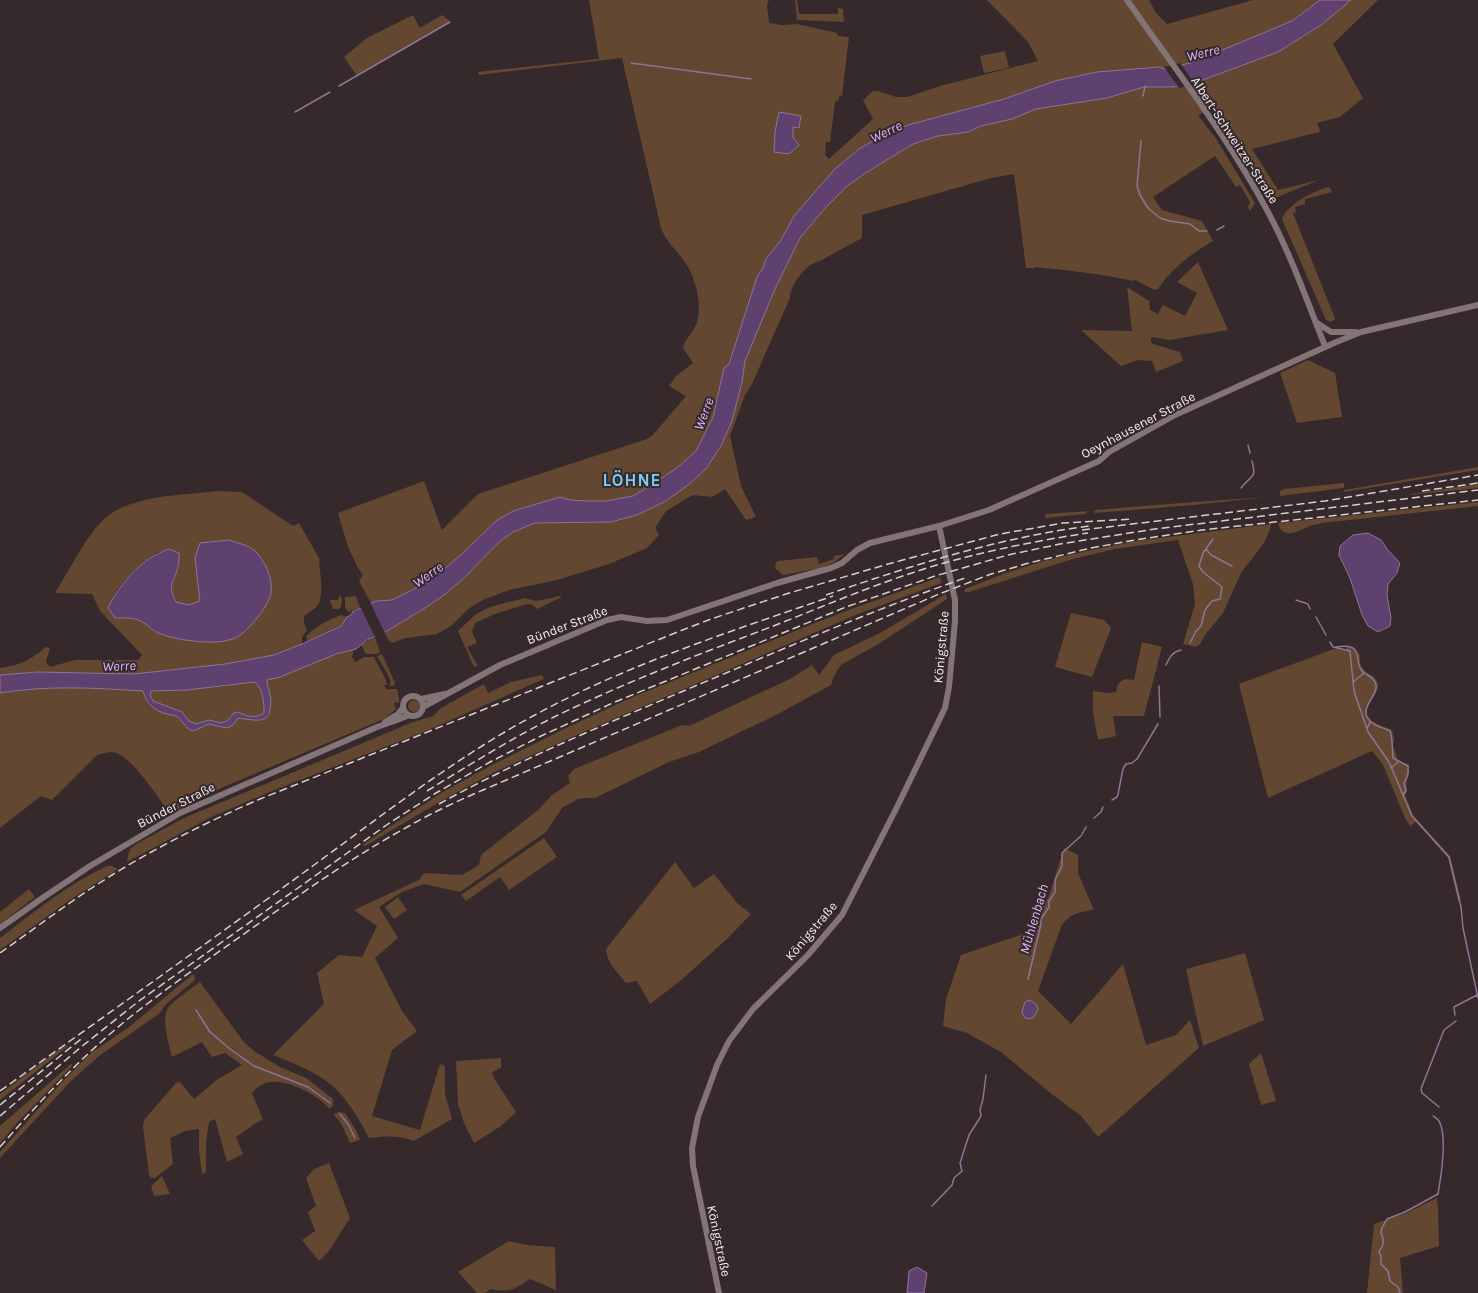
<svg xmlns="http://www.w3.org/2000/svg" width="1478" height="1293" font-family="Karla,sans-serif">
<style>
.green{fill:#634730;fill-rule:evenodd}
.water{fill:#5f4170;stroke:#8c7596;fill-rule:evenodd}
.pier{fill:#35292b}
.lines{fill:none;stroke-linecap:round;stroke-linejoin:round}
.stream{stroke:#8c7596;stroke-width:1.5}
.secondary{stroke:#827477;stroke-width:6}
.rail{stroke:#d8cfd1;stroke-width:1.5;stroke-dasharray:8 4;stroke-linecap:butt}
.labels{text-anchor:middle;dominant-baseline:central;stroke-width:4;stroke-linejoin:round;paint-order:stroke}
.street-label{font-size:13px;fill:#f5edef;stroke:#35292b}
.water-label{font-size:14px;font-style:italic;fill:#e1b3fd;stroke:#35292b}
.district-label{font-size:17px;font-weight:bold;letter-spacing:1px;fill:#7bcdf7;stroke:#35292b}
</style>
<rect width="100%" height="100%" fill="#35292b"/>
<!-- green -->
<path class="green" d="M589,0H769L767,5L769,23L782,25L797,24L837,33L838,36L849,37L842,96L839,95V100L835,102L830,142H826L825,155L829,159L873,119L863,100L873,91H878L896,97H907L940,86L1038,61L1028,42L987,0H1149L1156,13L1167,24L1253,0H1320L1292,21L1244,41L1190,63L1164,69L1159,67L1097,72L1055,81L1004,99L908,125L881,136L859,149L835,169L812,195L794,216L781,240L766,259L763,268L757,277L729,364L724,368L713,417L696,451L678,467L633,496L606,501H586L570,500L560,497L496,521L462,554L430,581L392,600L376,601L371,603L359,581L363,575L358,568L348,547L338,513L424,481L442,530L478,494L647,439L652,436L686,396L669,386L676,376L693,363L683,348C684,339 696,331 698,318C701,302 696,281 688,267C680,253 667,244 661,228L622,58L479,75L478,72L599,59Z
M795,0H797L799,14H838V8L843,9L844,22L797,20Z
M1351,0H1378L1333,44L1363,98L1340,117L1317,123L1320,131L1319,132L1252,149L1278,190L1319,180L1278,197H1272L1268,195L1213,108L1198,115L1217,140L1255,203L1250,211L1248,207L1250,202L1240,185L1236,187L1215,156L1153,197L1162,210L1202,221L1213,241C1191,254 1172,268 1158,289L1154,290L1133,279V281C1100,274 1068,270 1035,267L1034,268H1026L1014,174L991,178L862,215V238L820,261C806,263 790,285 790,298L752,384L745,395L730,436L741,486L756,517L746,520L725,489L712,497L693,495L666,511L655,528L659,535L647,548L609,564L557,580L509,590L483,600L468,609L451,626L437,634L406,638L392,643L389,641L384,632L425,608L444,595L463,579L499,542L513,532L535,523L611,522L637,515L666,501L688,485L706,469L721,446L732,421L742,382L745,361L775,289L800,238L826,207L846,187L867,172L913,144L938,136L968,132L981,126L1012,118L1036,109L1107,98L1144,87H1173L1200,81L1278,52L1321,25Z
M413,15L420,28L442,15L451,22L357,76L344,57L367,38Z
M1005,51L1009,68L984,73L980,56Z
M1328,187L1331,189L1332,192L1305,199V204L1295,207L1296,212L1293,213L1334,316L1335,320L1330,322L1326,320L1282,219C1286,205 1314,191 1328,187Z
M1198,262L1228,330L1169,340L1153,337L1151,338V342L1153,344L1180,352L1183,361L1156,372L1152,361L1138,360L1121,366L1081,330L1132,331L1127,287L1149,301L1150,310L1158,314L1163,305L1185,316L1197,293L1177,282Z
M1308,360L1335,373L1342,417L1297,423L1280,373Z
M1478,467V470L1344,492V490Z
M1344,483V488L1280,496V491L1284,489Z
M1478,484V488L1410,495L1411,494Z
M218,491L242,492L293,526L299,523L320,560L319,561C320,574 323,587 320,600C316,615 296,610 307,630L302,637V644L274,655L225,664L134,674L37,672L0,675V668C21,665 30,660 46,647L50,648L46,662L50,667L75,660H138L142,655L100,611L92,594L55,593C69,571 86,536 104,519C129,495 186,495 218,491ZM169,549L179,554C179,558 179,563 178,566C175,583 166,583 176,602L189,605L200,601L199,585L217,642L155,632L143,621L129,618H115L113,597L123,582L138,567L156,553Z
M1268,497L1193,505L1094,513L1095,510L1194,502Z
M1478,502V506L1322,523C1318,524 1314,525 1310,526C1298,531 1283,541 1278,523Z
M1090,511L1084,514L1046,518L1045,514Z
M1271,524L1270,529L1264,543L1241,573L1223,613L1205,635L1200,644L1196,647L1183,644L1195,604L1193,584L1178,540L1115,549L1073,559L969,592H965V589L1006,573L1047,560L1091,550L1136,541Z
M845,554L833,563L820,568L784,575L781,574L778,570H776L775,564L778,561L817,557L819,564L834,559V556Z
M940,577L941,583L858,614L814,633L572,737L493,773L443,800L365,846L362,845L441,793L490,766L566,728L633,697L810,625L854,608Z
M946,594L947,599L880,643L841,665L834,676L831,685L776,715L699,752L669,762L595,798H586L578,799L562,808L546,832L460,892L424,884L402,892L379,907L398,938L375,958L402,1011L417,1031L392,1050L372,1116L420,1130L440,1064L445,1066V1094L452,1119L414,1141C400,1135 384,1136 369,1138C360,1120 345,1095 329,1083C312,1070 293,1063 273,1055L324,1004L317,973L339,955L362,957L377,926L354,910L419,880L424,873L462,875L479,865L481,855L538,810L552,795L570,783L568,776L574,769L682,725L689,726L790,679L812,665L819,675L834,655L880,633Z
M340,595L342,599L341,607L339,609H333L330,600H338Z
M356,596L360,608L348,612L345,607V597Z
M559,596L562,597L537,609L531,604H527L495,614L475,623L472,632L477,643L467,647L479,668L477,666L474,667L458,631L476,614L490,607L525,598L536,601L547,599Z
M1071,613L1104,620L1111,628L1092,677L1055,667Z
M341,615L347,617L341,625L308,641L306,636C316,626 328,620 341,615Z
M375,637L380,652L377,654H366L361,645Z
M1142,642L1162,647L1144,716H1113L1116,736L1098,740L1093,713V691L1107,693L1116,692L1118,684L1124,679L1134,680Z
M1348,645L1354,648L1360,655C1358,676 1375,671 1378,684C1379,688 1377,690 1376,693C1373,698 1368,704 1367,710C1365,722 1383,726 1392,730L1394,739L1393,747L1398,760L1409,765C1410,776 1405,781 1407,791L1405,795L1413,815L1450,856L1461,900L1458,901L1448,858L1416,822L1410,826L1405,818L1383,765L1372,751L1268,798L1239,684L1334,649L1345,650Z
M354,649L352,657L356,663V662L364,657H374C377,664 387,679 387,685H384L387,690L392,689H397L399,698V703L396,702L394,704L396,709L384,719L221,788L169,814C159,797 134,761 117,753C112,751 101,753 96,756L52,800L41,796L0,828V693L42,688L80,687L151,691L187,690L227,686Z
M381,654L383,656L395,683L394,686H390C390,684 391,681 390,679C389,676 379,659 377,657Z
M542,675L544,679L426,731L272,791L209,818L127,862L128,855L130,849L138,843L184,818L413,722L433,716L441,708L484,684L488,693L511,682Z
M408 706a6 6 0 1 1 12 0a6 6 0 1 1-12 0Z
M544,838L557,857L509,890L500,877L466,901L461,895Z
M1064,848L1078,855V873L1094,910C1079,912 1070,913 1061,927L1038,991L1071,1024L1123,964L1146,1045L1176,1035L1190,1020L1199,1048L1098,1137L1081,1116L1053,1095L1001,1052L967,1033L943,1026L946,999L961,955L1029,932L1031,912L1048,899Z
M675,862L694,888L714,874L737,903L751,914L728,938L679,982L650,1004L637,981L626,983C618,973 606,962 606,949Z
M107,866H112L118,869L70,900L0,950V938C34,912 68,884 107,866Z
M29,889L35,897L0,924V912Z
M398,897L407,910L394,919L385,907Z
M1245,953L1264,1020L1203,1046L1186,969Z
M193,974L195,978V980L165,1005L160,1013L99,1056L71,1081L0,1158V1152L61,1083L91,1053L129,1027Z
M200,982L243,1041L254,1051L280,1067L306,1078L333,1099V1105L330,1109C317,1094 280,1074 261,1085C257,1087 254,1091 252,1093L263,1119L256,1123L236,1137L243,1154L227,1162L215,1119L209,1122L206,1143V1172L202,1174L199,1151V1129L185,1131L170,1138L173,1164L155,1178H151L149,1175L143,1127L144,1120L176,1083L180,1082L194,1099L218,1079L242,1065L225,1053L212,1057L202,1042L172,1057C169,1044 161,1020 168,1008C173,1001 192,988 200,982Z
M65,1045L68,1046L0,1100V1094Z
M1261,1053L1276,1101L1261,1105L1249,1064Z
M501,1058V1068L492,1072L494,1078L516,1112L501,1126L474,1143L464,1123L458,1104L456,1061Z
M71,1064H72V1066L18,1122L0,1143V1126Z
M339,1112L345,1113L356,1130L360,1140L350,1143L341,1123L333,1114Z
M329,1163L350,1218L329,1251L319,1261L302,1240L315,1231L308,1212L316,1206L306,1178L314,1169Z
M162,1176L170,1194L154,1196L151,1186Z
M1437,1198L1438,1208L1439,1246L1400,1258L1403,1293H1367L1374,1224L1406,1213Z
M509,1241L527,1245L555,1247L556,1290L530,1279C514,1289 511,1293 491,1289L485,1293H477L458,1272Z"/>
<!-- water -->
<path class="water" d="M1320,0H1351L1321,25L1278,52L1200,81L1173,87H1144L1107,98L1036,109L1012,119L981,126L968,132L938,136L913,144L867,172L846,187L826,207L800,238L775,289L745,361L742,382L732,421L721,446L706,469L688,485L666,501L637,515L611,522L535,523L513,532L499,542L463,579L444,595L425,608L387,631L367,640L356,649L336,654L280,677L267,680C267,686 269,689 270,695C271,699 271,704 270,708C270,726 250,719 238,718L233,725L227,728L209,724L193,731C184,728 183,720 176,716C174,715 170,715 167,714C154,711 146,703 143,691C95,688 48,685 0,693V675L37,672L134,674L225,664L274,655L302,644L341,626L347,617L352,614V612L376,601L392,600L430,581L462,554L496,521L513,511L560,497L570,500L586,501H606L633,496L656,482L678,467L696,451L713,417L724,368L729,364L757,277L763,268L766,259L781,240L794,216L812,195L835,169L859,149L881,136L908,125L1004,99L1055,81L1097,72L1159,67L1165,69L1190,63L1244,41L1292,21ZM255,682C263,689 264,703 264,713C255,719 246,716 238,712L234,713L227,721L221,723L209,720L196,724L189,721L182,712L153,701L150,695L151,691L187,690Z
M779,112L801,116L799,128L793,127V137L799,145L789,154L774,152L775,132Z
M1368,533L1381,540L1387,549L1400,563L1397,573L1388,584L1387,595L1391,618L1390,626L1378,632L1368,626L1362,615L1350,578L1339,555L1340,546L1353,535Z
M229,540C237,543 249,545 255,551C265,561 273,578 271,592C270,605 248,631 237,637C231,640 222,642 216,642C200,643 171,639 156,632C152,630 148,625 144,623C136,617 124,618 115,618L108,608C121,582 142,558 169,549L179,553C179,558 179,562 178,566C175,583 166,583 176,602L189,605L200,601L195,558L200,543Z
M1030,1000L1037,1005L1038,1009L1034,1017L1029,1019L1025,1018L1022,1012L1025,1002Z
M917,1267L927,1273L924,1293H907L909,1271Z"/>
<!-- pier -->
<path class="pier" d="M1180,63L1195,84L1179,88L1164,67Z
M370,602L385,633L375,637L360,606Z"/>
<g class="lines">
<!-- stream -->
<path class="stream" d="M631,63L751,79
M339,86L450,22
M1143,96L1145,86
M295,112L330,92
M1141,141L1137,186L1140,195L1148,208L1160,218L1170,221L1190,224L1199,231H1207
M1217,230L1224,226
M1248,445L1250,453
M1241,488C1251,475 1257,479 1252,461
M1206,549L1211,555L1232,566
M1296,600L1308,604L1310,609
M1316,617L1326,635
M1330,642L1333,647L1350,651L1354,691L1368,732L1389,762L1412,816L1449,857L1461,907L1463,928L1478,998
M1190,643L1196,631L1201,626L1205,610L1212,601L1220,599L1222,587L1203,572L1199,566L1203,553L1213,539
M1336,647C1367,642 1352,662 1363,672C1368,676 1375,678 1376,685C1378,695 1362,705 1367,717C1372,726 1382,727 1390,731C1393,740 1392,748 1393,758L1408,766V774L1404,783L1406,791L1403,795
M1166,665C1170,657 1172,652 1181,650
M1353,682L1363,674V671
M1159,686L1160,717
M1367,728L1369,725L1370,721
M1391,768L1398,762
M1112,800L1117,797L1118,794L1123,769L1126,764L1132,763L1137,759L1158,724
M1094,818L1101,812L1103,807
M1028,979L1041,924V919L1049,907V901L1055,892V880L1062,866V853L1081,836L1086,827
M196,1010L210,1032L230,1049L254,1066L308,1087L330,1103
M1455,1015L1454,1007L1477,995
M1439,1107L1422,1093L1421,1089L1444,1030L1456,1021
M340,1114L348,1124L355,1138
M932,1206L952,1185L954,1178L962,1171L960,1163L969,1135L981,1116L980,1110L983,1099L986,1075
M1400,1293L1398,1287L1390,1281L1388,1271L1381,1264V1256L1379,1252L1383,1245V1238L1381,1233L1382,1228L1387,1219L1405,1212L1438,1194C1441,1177 1447,1139 1440,1123C1439,1119 1436,1118 1433,1116"/>
<!-- secondary -->
<path class="secondary" d="M1127,0C1175,69 1228,137 1268,212C1291,255 1307,301 1325,346
M1317,323L1331,332H1356
M403 706a10 10 0 1 1 20 0a10 10 0 1 1-20 0Z
M421,699L445,694
M423,707L500,665L607,620L621,617L647,621L667,620L777,583L831,568L842,563L857,550L870,543L939,526L989,510L1099,461L1109,452L1175,415L1334,343L1361,332L1478,305
M385,722L398,714L403,708
M0,928L41,899L90,866L180,813L377,727L397,720L409,715
M719,1293L693,1166L692,1148L698,1117L717,1065L729,1041L753,1009L808,955L842,915L898,805L945,708L949,687L955,621V600L939,526"/>
<!-- rail -->
<path class="rail" d="M1422,491L1478,483
M1082,530L1325,501L1478,475
M826,595C913,565 998,538 1089,526
M427,791C469,765 511,739 554,717C626,682 702,653 776,625C826,605 876,584 927,568C980,552 1034,541 1088,533
M439,804C517,761 599,727 681,692C776,652 870,611 968,577
M0,953C37,927 73,899 112,875C159,846 209,821 260,799L680,631L711,619L786,594L888,564L1000,534L1063,523L1132,519
M0,1091C105,1016 210,941 314,865C384,814 457,757 533,716C628,664 732,631 833,596
M0,1105L81,1039
M0,1116L81,1047L139,1001L388,824L436,793L490,762L541,736L615,702L846,607L935,576L1008,555L1060,544L1155,529L1478,490
M0,1147C40,1101 81,1057 129,1018C168,987 210,958 251,929C302,893 354,856 409,826C433,812 458,801 483,790L939,594L991,574L1029,563L1091,548L1135,540L1202,530L1478,500"/>
</g>
<g class="labels">
<!-- street labels -->
<g class="street-label">
<text transform="translate(1235 140) rotate(57)">Albert-Schweitzer-Straße</text>
<text transform="translate(1138 425) rotate(-28)">Oeynhausener Straße</text>
<text transform="translate(567 625) rotate(-21)">Bünder Straße</text>
<text transform="translate(941 647) rotate(-85)">Königstraße</text>
<text transform="translate(176 805) rotate(-27)">Bünder Straße</text>
<text transform="translate(811 931) rotate(-50)">Königstraße</text>
<text transform="translate(719 1241) rotate(78)">Königstraße</text>
</g>
<!-- water labels -->
<g class="water-label">
<text transform="translate(1203 53) rotate(-13)">Werre</text>
<text transform="translate(886 132) rotate(-26)">Werre</text>
<text transform="translate(704 414) rotate(-69)">Werre</text>
<text transform="translate(428 575) rotate(-35)">Werre</text>
<text transform="translate(119 666) rotate(-2)">Werre</text>
<text transform="translate(1034 919) rotate(-74)">Mühlenbach</text>
</g>
<!-- district labels -->
<g class="district-label">
<text x="632" y="480">LÖHNE</text>
</g>
</g>
</svg>
